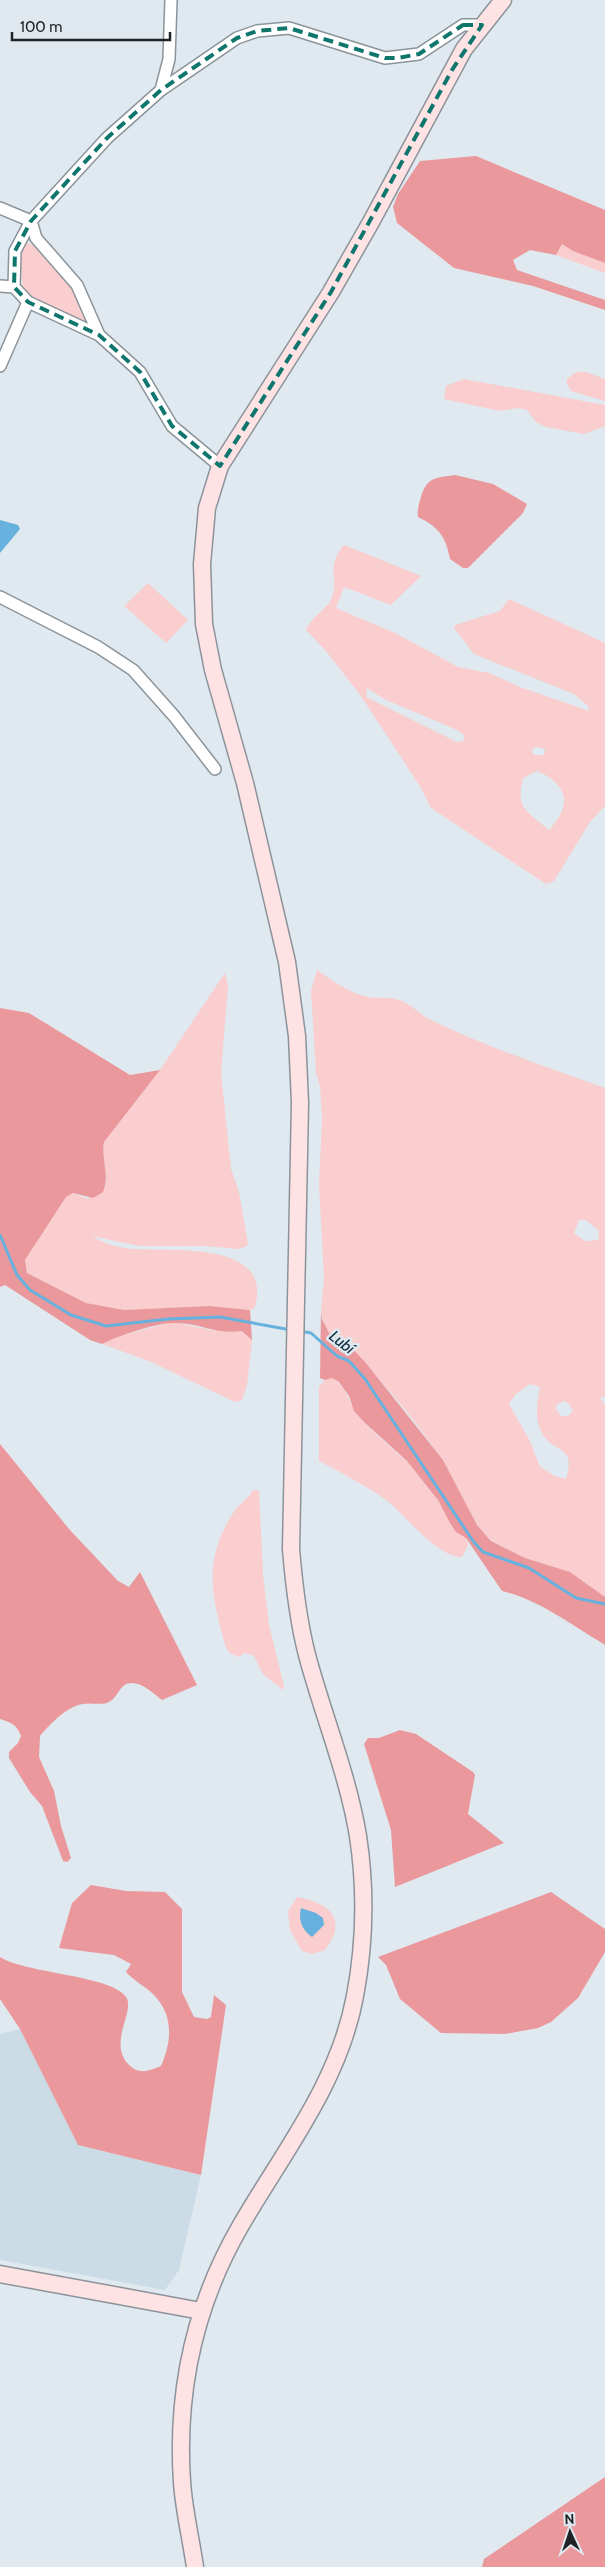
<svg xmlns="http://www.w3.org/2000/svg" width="605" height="2567" font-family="Cabin,sans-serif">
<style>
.built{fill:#ccdce7}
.green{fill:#facdce;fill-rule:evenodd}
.forest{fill:#ea989c}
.water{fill:#67b1de}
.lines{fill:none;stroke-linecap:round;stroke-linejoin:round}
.stream{stroke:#67b1de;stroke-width:3}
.street-casing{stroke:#8b949a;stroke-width:14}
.secondary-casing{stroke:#8b949a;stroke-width:19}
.street{stroke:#fff;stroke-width:11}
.secondary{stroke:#fee2e4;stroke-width:16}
.marked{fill:none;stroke:#0f766e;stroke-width:4;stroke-dasharray:10 6;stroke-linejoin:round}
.labels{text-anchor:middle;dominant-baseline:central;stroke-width:5;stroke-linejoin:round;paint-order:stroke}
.water-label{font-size:16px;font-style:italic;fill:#0b2d3f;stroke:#dfe9ef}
</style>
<rect width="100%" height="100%" fill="#dfe9ef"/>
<!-- built -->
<path class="built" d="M20,2029L78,2145L201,2175L179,2270L165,2290L0,2260V2034Z"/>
<!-- green -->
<path class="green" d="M24,243C55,244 79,297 90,321L87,323L31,300L23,289L20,263Z
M562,243L573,251L605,263V273L556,255Z
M576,372H586L605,379V401L571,391L567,384V379Z
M464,379L605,405V426L584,434L546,427L536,422L527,410L518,408L500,411L444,399L446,386Z
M344,545L421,576L391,605L344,587L336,608L397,634L458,667L489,673L520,687L589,711L588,706L574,694L474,654L454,628L455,625L500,611L509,599L605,643V806L590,822L554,881L546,884L431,808L421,788L361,696L326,651L306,630C313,615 329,608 332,597C339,579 325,567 344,545ZM367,688L384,699L457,730L465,736L463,741L457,742L366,697ZM536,747L545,749L544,755H533L532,749ZM537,771C569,785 572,805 549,830C527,811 515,809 523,778Z
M148,583L188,620L166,643L124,606Z
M317,970C333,981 349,993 368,997C379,999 390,996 402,1001C412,1005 420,1015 431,1020C487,1047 546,1067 605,1088V1396L600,1398L605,1405V1597L570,1572L525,1558L492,1541L477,1525L443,1460L411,1417L366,1363L346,1342L329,1333L325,1326L321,1312L324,1278L319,1184L322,1119L320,1086L316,1073L311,991ZM579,1220H586L599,1231L598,1240L585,1241L574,1233ZM530,1384L540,1387C537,1403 534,1418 542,1433C553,1454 577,1444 566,1479L555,1476L540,1467L530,1441L509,1404L515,1395ZM564,1401L569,1404L573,1411L568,1416H561L556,1409L557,1404Z
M225,973L228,985L221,1073L231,1169L239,1192L248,1245L239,1249L205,1246H140L91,1236C106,1244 118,1248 135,1249C173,1252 273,1240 255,1307L250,1310L209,1306L124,1310L86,1303L27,1273L25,1260L66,1197L73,1193L88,1199L105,1187C107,1171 102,1157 104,1142L160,1070Z
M172,1322C196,1326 218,1334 242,1331L252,1340L247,1385L242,1400L235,1402L149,1361L102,1344L121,1336Z
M332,1378C347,1386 348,1402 358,1415C372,1432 389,1445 405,1460C417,1470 428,1486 437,1499C447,1513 450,1528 466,1538L468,1545L462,1557C436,1557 407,1516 386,1500C365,1485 342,1473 319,1461V1387L325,1380Z
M253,1490L259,1491L263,1575L269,1625L284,1686L283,1690L263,1674L254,1656L245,1653L239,1657L230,1653L226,1648C212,1597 202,1562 233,1513C238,1505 248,1500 253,1490Z
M297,1897C329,1903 349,1919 325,1950L313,1954L302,1951L290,1930L288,1911Z"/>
<!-- forest -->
<path class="forest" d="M476,156L605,210V263L573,251L562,244L556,255L530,250L513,260L517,270L605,300V310L533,286L454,268L397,223L393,207L398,194L420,161Z
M455,475L493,484L527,504L523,513L468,568H463L450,559C446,537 439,527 418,517C417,509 419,504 421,497C427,476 437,478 455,475Z
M0,1008L29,1013L130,1075L160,1070L104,1142C101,1159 110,1176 103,1192L93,1198L73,1193L66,1197L25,1260L27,1273L86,1303L124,1310L209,1306L250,1310L252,1340L242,1331C214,1335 200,1322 173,1323C155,1323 119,1336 102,1344L90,1340L5,1285L0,1287Z
M321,1312L322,1319L329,1333L346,1342L366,1363L443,1460L477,1525L491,1541L525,1558L570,1572L605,1597V1645C572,1625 539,1600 502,1591L466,1538L456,1532L450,1523L438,1500L407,1461L364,1422L354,1411L349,1396L339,1382L332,1378L325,1380L320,1378Z
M0,1444L69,1529L118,1581L129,1587L140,1572L197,1685L162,1700C154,1694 143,1683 132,1683C119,1683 119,1697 109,1702C102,1706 91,1702 83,1704C67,1706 50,1724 40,1736L39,1757L54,1791L61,1826L71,1858L67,1862L63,1861L42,1806L30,1792L9,1758V1752L18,1743L21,1736C17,1725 11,1722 0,1719Z
M400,1730L416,1734L473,1772L475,1775L468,1814L504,1843L395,1887L391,1830L364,1744L368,1738H379Z
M91,1885L126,1891L165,1892L182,1909V1992L194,2017L207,2019L211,2017L214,1995L226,2005L201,2175L78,2145L20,2029L0,1999V1957C27,1974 111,1975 126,1997C136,2011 107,2043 129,2065C139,2075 149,2071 161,2066C172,2041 174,2015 153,1994C145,1986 134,1981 126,1972L131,1964L114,1955L59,1948L72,1903Z
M551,1892L605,1929V1952L578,1998L551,2022L538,2028L505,2034L441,2033L400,1999L386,1965L378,1957Z
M605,2477V2567H482L484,2559Z"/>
<!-- water -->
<path class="water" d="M0,520L18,525L20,529L0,553Z
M301,1908L316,1913L323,1918L324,1925L312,1937C302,1930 298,1920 301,1908Z"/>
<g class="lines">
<!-- stream -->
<path class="stream" d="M0,1235L17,1275L30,1290L71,1315L90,1321L106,1326L168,1319L220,1317L291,1330
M300,1331L311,1333L337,1356L349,1361L365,1379L473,1541L483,1552L529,1568L576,1598L605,1604"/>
<!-- street casing -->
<g class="street-casing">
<path id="street" d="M161,90L169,59L171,0
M0,208L31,221
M31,221L36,238L77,285L99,335
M0,286L14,287
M0,366L28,302
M220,466L172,426L140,372L99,335L28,302L14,287L15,251L31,221L107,138L161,90L237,38L257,31L289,28L385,58L419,54L463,25H482
M0,597L98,647L133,670L174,716L215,769"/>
</g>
<!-- secondary casing -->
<g class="secondary-casing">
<path id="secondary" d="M0,2274L201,2311
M195,2567C191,2539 184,2511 182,2482C176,2391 195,2304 241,2225C284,2151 339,2083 355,1996C365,1943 366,1889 358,1836C348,1775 323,1715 307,1655C298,1620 294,1585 291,1549L300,1103L297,1036L287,962L245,783L213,670L204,624L202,564L207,508L220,466L331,292L371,222L464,49L503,0"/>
</g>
<!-- street -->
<use href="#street" class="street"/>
<!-- secondary -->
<use href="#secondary" class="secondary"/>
</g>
<!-- marked area -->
<path class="marked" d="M463,25H482L452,70L331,292L220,466L172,426L140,372L99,335L28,302L14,287L15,251L31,221L107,138L161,90L237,38L257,31L289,28L385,58H398L419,54Z"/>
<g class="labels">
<!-- water labels -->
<g class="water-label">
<text transform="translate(342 1342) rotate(37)">Lubí</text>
</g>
</g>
<!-- north arrow -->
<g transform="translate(570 2532) rotate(357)" stroke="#dfe9ef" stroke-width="4" paint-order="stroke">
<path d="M0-4L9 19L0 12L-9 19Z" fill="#202326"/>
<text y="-8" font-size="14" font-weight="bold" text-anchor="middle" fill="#202326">N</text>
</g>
<!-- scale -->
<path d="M12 32v8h158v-8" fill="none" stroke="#202326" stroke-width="2.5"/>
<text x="20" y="32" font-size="15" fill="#202326" stroke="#dfe9ef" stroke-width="4" paint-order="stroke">100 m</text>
</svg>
